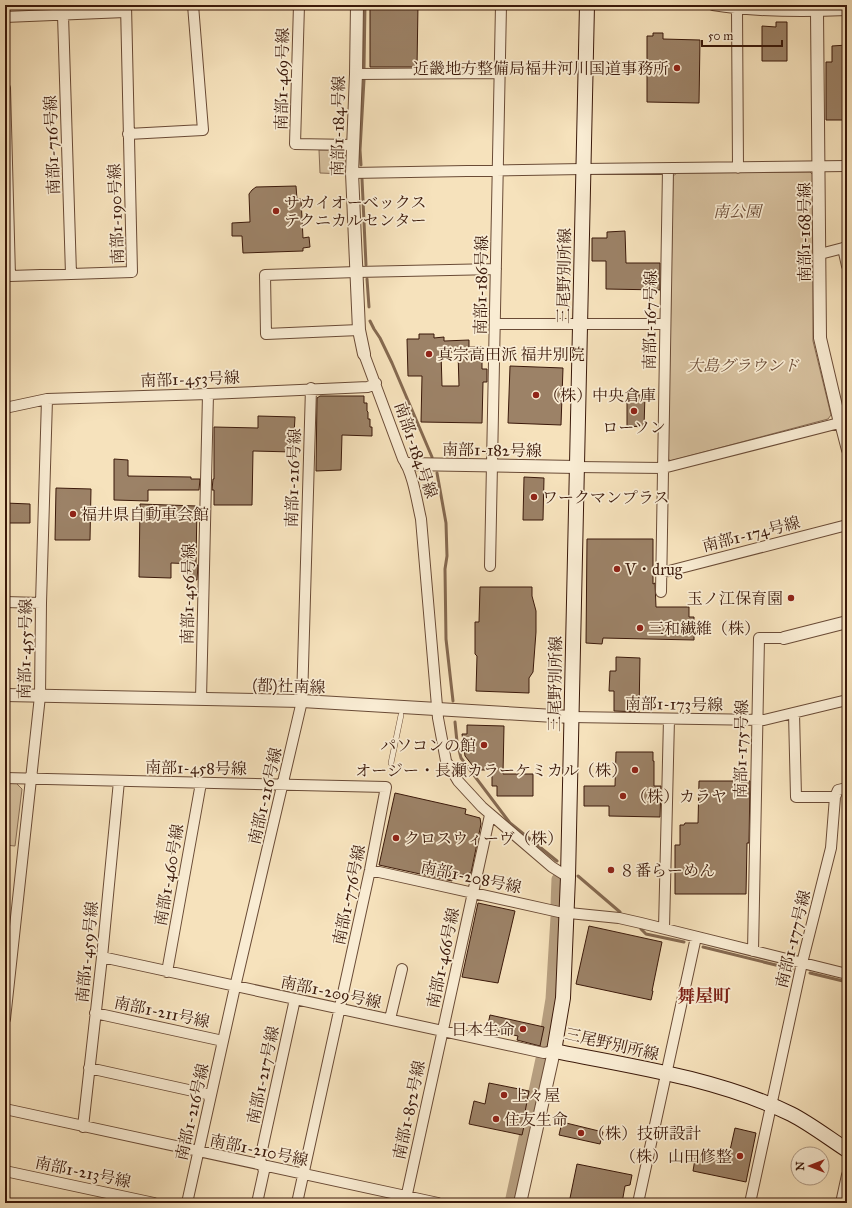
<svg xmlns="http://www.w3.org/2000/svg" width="852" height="1208" font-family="'IM FELL Great Primer','Noto Serif JP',serif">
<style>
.green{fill:#d6c09e;stroke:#886c54}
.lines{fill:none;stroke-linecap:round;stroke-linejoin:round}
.stream{stroke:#856950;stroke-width:3}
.canal{stroke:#b69e7f;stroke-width:11}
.building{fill:#9c8267;stroke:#3b190a;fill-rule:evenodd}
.service-casing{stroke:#6a4b36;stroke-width:6}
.minor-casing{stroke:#6a4b36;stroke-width:12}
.tertiary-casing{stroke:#6a4b36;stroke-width:14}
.secondary-casing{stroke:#3b190a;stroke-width:16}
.service{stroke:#f9ecd3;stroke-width:5}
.minor{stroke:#f9ecd3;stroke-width:10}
.tertiary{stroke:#f9ecd3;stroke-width:12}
.secondary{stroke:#f9ecd3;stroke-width:14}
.poi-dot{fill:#8f2418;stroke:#f9ecd3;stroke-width:1.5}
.labels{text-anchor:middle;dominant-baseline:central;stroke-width:3.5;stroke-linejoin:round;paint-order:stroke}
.poi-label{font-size:16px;fill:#3b190a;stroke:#f9ecd3;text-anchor:start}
.street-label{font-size:16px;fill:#3b190a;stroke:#f9ecd3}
.park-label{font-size:16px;font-style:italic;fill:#6a4b36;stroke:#f9ecd3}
.quarter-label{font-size:18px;font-weight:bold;fill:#7a1f14;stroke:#f9ecd3}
</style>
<rect width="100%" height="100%" fill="#f6e2bc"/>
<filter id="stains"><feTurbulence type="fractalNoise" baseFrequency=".005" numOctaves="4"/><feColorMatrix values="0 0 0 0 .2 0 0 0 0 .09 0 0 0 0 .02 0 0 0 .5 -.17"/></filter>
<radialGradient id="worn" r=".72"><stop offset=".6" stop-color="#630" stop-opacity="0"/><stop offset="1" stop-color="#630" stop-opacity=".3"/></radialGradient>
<!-- green -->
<path class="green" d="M319,150H341L346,156V174L320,173Z
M810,172L813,175V341L831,415L828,419L670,461L668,458L673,176L677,173Z
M5,783H16L22,789L15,846L5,845Z"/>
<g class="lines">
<!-- stream -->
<path class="stream" d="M364,68L365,5
M361,165L360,150L364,80
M362,179L366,265
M367,279L369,307
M370,321L374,329L380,338L392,363L432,457
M437,473L446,523L447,556L445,569L446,639L453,701
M455,722L457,742L461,758L510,823L557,861
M578,876L620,912
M641,929L646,934L684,942
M703,947L792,969
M810,973L847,982"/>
<!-- canal -->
<path class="canal" d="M556,906L557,879
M543,1048L551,999L556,917
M510,1203L541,1059"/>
</g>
<!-- building -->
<path class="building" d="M370,5H418L417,67H370Z
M776,22H787V61H762V26L776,27Z
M653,33H663V39L700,40L699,103L647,102V36H653Z
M847,45V120H826V62H832V46Z
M296,186L297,199H301L303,238L309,237L310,247L303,248V251L243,253L242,236H232V223L250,222L249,194L252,190L256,187Z
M625,231L626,263H660V290L606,289V261H592V238H607V232Z
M419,334H434V338L444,337V341L469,340V347H482V369H487V382H483L482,423L421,422L422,376H408L407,339H419ZM441,352H458L459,386H442Z
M510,366L563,368L561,425L508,423Z
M627,395H645L644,427L627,426Z
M320,396H364V403H367V411L368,412V419H370V427H372V436L342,435L341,470L316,471L317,398Z
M258,416L295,417L293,452L253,451L252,505H214V490H212L213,479H214V427L258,428Z
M114,459L128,460V476L191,477V479H200L199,490H148V501L114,500Z
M524,477L544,478L543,520H523Z
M56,488L91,489L90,540H55Z
M5,503L30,504V523H5Z
M140,504L197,506L196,564L171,563V578L139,577Z
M587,539H653V584L655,583L656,607H689V617H694V640L603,638L602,644L586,643Z
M190,565H198L197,580H190Z
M480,587H532V596L536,611V632L533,672L529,678V693L476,691L477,656L475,654V622H479Z
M616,657L640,658L639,712L614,711V691H609L610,671H616Z
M467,725L504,726L503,774H533V796H497V786H492V770H476L465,756L462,734H467Z
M616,752H653V761H654V786H661L660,817L609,816V806H584V786H615Z
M699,781H750L749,843H747L746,894H675V845H680V825H684L685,823H698Z
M395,793L466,809L465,814L480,818L481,824L471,873L453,876L452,881L379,865Z
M478,903L515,911L498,983L462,977Z
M589,926L662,942L652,991H653L651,1000L576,984Z
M490,1015L544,1027L540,1046L517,1040L518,1036L487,1029Z
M489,1083L529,1091L525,1112L527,1113L522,1135L469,1124L474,1101L485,1104Z
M562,1122L603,1132L600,1144L559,1135Z
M735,1128L756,1133L746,1182L693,1171L696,1153L728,1159Z
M577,1164L632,1175L630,1185L625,1186L622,1203H569Z"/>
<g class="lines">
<!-- service casing -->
<g class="service-casing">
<path id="service" d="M391,763L401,715"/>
</g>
<!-- minor casing -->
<g class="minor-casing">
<path id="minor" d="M299,5L295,144L353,145
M713,5C757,12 803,12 847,10
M737,9L738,168
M63,15L71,274
M5,17L125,12
M356,74L499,73
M5,88L10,276L132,272L126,5
M128,134L203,130L193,5
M352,173L583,169L847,166
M843,248L847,266
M820,254L847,247
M495,324H665
M359,330L266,334L265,275L357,272L496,269
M364,354L403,459C413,473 417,502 421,519L438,718L446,761L458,781L482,807L552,867L568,877
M5,408L47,399L208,394L368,387L376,383
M840,423L847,450
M577,467L663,468L847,421
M490,566L501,5
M661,572L669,571L847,525
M661,592L668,169
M5,602L41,603
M201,699L208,394
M794,713L796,797H835
M571,717L764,720L847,700
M5,778L386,787L370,870L297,1203
M370,870L559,912L619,918L641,923L847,974
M664,928L669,719
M753,951L759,638H784
M102,957L544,1053L554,1051
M167,972L201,783
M95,1013L223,1041
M5,1019L40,696L41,603L47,399
M390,1019L402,969
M89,1068L211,1095
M5,1109L438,1203
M83,1127L102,957L119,781
M5,1171L154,1203
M187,1203L235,987L302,701L311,388
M257,1203L264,1171L260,1159L295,999
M405,1203L490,815
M638,1203L696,937
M750,1203L802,963L831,848L835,797L838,790L847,788
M841,1203L847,1175"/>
</g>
<!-- tertiary casing -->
<g class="tertiary-casing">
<path id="tertiary" d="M357,5L356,74L352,173L359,330L364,354
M817,12L820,338L840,423
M407,464L577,467
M784,638L847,622
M5,695L302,701L571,717
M520,1203L554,1051"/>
</g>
<!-- secondary casing -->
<g class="secondary-casing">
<path id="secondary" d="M587,5L568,877L563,998L554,1051C632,1066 719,1079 791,1114C809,1123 830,1139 847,1150"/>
</g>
<!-- service -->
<use href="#service" class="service"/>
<!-- minor -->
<use href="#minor" class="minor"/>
<!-- tertiary -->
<use href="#tertiary" class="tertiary"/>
<!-- secondary -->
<use href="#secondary" class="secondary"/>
</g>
<!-- markers -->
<g class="poi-dot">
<circle cx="677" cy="68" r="4"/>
<circle cx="276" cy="211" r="4"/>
<circle cx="429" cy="354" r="4"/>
<circle cx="536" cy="395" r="4"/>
<circle cx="634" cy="411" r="4"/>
<circle cx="534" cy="497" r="4"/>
<circle cx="73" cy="514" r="4"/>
<circle cx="617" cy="569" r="4"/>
<circle cx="791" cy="598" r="4"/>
<circle cx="640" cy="628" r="4"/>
<circle cx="484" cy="745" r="4"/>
<circle cx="635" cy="770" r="4"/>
<circle cx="623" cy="796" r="4"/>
<circle cx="396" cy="838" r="4"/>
<circle cx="611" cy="870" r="4"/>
<circle cx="523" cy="1029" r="4"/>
<circle cx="504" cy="1095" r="4"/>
<circle cx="496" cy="1119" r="4"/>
<circle cx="581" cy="1133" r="4"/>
<circle cx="740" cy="1156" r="4"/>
</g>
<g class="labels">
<!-- poi labels -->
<g class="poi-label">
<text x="669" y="68" text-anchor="end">近畿地方整備局福井河川国道事務所</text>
<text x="284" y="202">サカイオーベックス<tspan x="284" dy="18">テクニカルセンター</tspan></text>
<text x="437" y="354">真宗高田派 福井別院</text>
<text x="544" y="395">（株）中央倉庫</text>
<text x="634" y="427" text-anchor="middle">ローソン</text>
<text x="542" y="497">ワークマンプラス</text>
<text x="81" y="514">福井県自動車会館</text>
<text x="625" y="569">V・drug</text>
<text x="783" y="598" text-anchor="end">玉ノ江保育園</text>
<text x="648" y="628">三和繊維（株）</text>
<text x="476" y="745" text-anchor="end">パソコンの館</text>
<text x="627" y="770" text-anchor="end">オージー・長瀬カラーケミカル（株）</text>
<text x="631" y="796">（株）カラヤ</text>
<text x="404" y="838">クロスウィーヴ（株）</text>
<text x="619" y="870">８番らーめん</text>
<text x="515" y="1029" text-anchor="end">日本生命</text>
<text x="512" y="1095">上々屋</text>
<text x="504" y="1119">住友生命</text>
<text x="589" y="1133">（株）技研設計</text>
<text x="732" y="1156" text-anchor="end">（株）山田修整</text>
</g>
<!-- street labels -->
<g class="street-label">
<text transform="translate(282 79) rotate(-89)">南部1-469号線</text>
<text transform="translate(338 126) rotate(-89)">南部1-184号線</text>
<text transform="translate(52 145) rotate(-92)">南部1-716号線</text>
<text transform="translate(116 214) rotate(-92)">南部1-190号線</text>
<text transform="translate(804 232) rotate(-90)">南部1-168号線</text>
<text transform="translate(564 276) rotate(-89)">三尾野別所線</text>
<text transform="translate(481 285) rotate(-89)">南部1-186号線</text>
<text transform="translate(650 320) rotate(-89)">南部1-167号線</text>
<text transform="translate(190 379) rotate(-2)">南部1-453号線</text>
<text transform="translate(416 450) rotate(71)">南部1-184号線</text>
<text transform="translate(492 450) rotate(1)">南部1-182号線</text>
<text transform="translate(293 478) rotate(-88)">南部1-216号線</text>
<text transform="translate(751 534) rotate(-14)">南部1-174号線</text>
<text transform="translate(188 594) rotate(-89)">南部1-456号線</text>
<text transform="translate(25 649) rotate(-89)">南部1-455号線</text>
<text transform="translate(555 684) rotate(-89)">三尾野別所線</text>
<text transform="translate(289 686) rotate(2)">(都)社南線</text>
<text transform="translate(674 704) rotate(1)">南部1-173号線</text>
<text transform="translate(741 749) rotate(-89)">南部1-175号線</text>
<text transform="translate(196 768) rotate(1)">南部1-458号線</text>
<text transform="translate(265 796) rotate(-77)">南部1-216号線</text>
<text transform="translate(169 875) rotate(-80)">南部1-460号線</text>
<text transform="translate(471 877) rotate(12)">南部1-208号線</text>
<text transform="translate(349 895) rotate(-78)">南部1-776号線</text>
<text transform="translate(793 939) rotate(-76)">南部1-177号線</text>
<text transform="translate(87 952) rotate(-84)">南部1-459号線</text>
<text transform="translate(443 958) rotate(-78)">南部1-466号線</text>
<text transform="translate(331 992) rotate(12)">南部1-209号線</text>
<text transform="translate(162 1012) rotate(12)">南部1-211号線</text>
<text transform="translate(612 1044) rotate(13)">三尾野別所線</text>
<text transform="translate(263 1075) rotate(-78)">南部1-217号線</text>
<text transform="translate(409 1110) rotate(-78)">南部1-852号線</text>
<text transform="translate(192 1112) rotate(-77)">南部1-216号線</text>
<text transform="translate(259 1150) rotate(12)">南部1-210号線</text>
<text transform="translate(83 1172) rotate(12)">南部1-213号線</text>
</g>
<!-- park labels -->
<g class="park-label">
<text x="737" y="211">南公園</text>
<text x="743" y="365">大島グラウンド</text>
</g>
<!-- quarter labels -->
<g class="quarter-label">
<text x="704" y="996">舞屋町</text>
</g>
</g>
<!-- margin -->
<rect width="852" height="1208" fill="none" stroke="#f6e2bc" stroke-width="20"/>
<rect x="6" y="6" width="840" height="1196" fill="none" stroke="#3b190a" stroke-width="2"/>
<rect x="10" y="10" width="832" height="1188" fill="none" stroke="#3b190a"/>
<!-- north arrow -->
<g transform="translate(810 1166) rotate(270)"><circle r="19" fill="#f9ecd3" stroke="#ad9883"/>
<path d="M0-3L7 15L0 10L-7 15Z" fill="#8f2418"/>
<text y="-6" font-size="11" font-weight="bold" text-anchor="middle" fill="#3b190a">N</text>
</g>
<!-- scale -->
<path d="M702 40v6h80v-6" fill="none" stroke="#3b190a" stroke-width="2"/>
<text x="708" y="40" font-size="12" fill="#3b190a" stroke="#f9ecd3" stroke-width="3" paint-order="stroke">50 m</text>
<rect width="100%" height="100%" filter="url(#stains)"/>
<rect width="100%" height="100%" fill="url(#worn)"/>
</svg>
